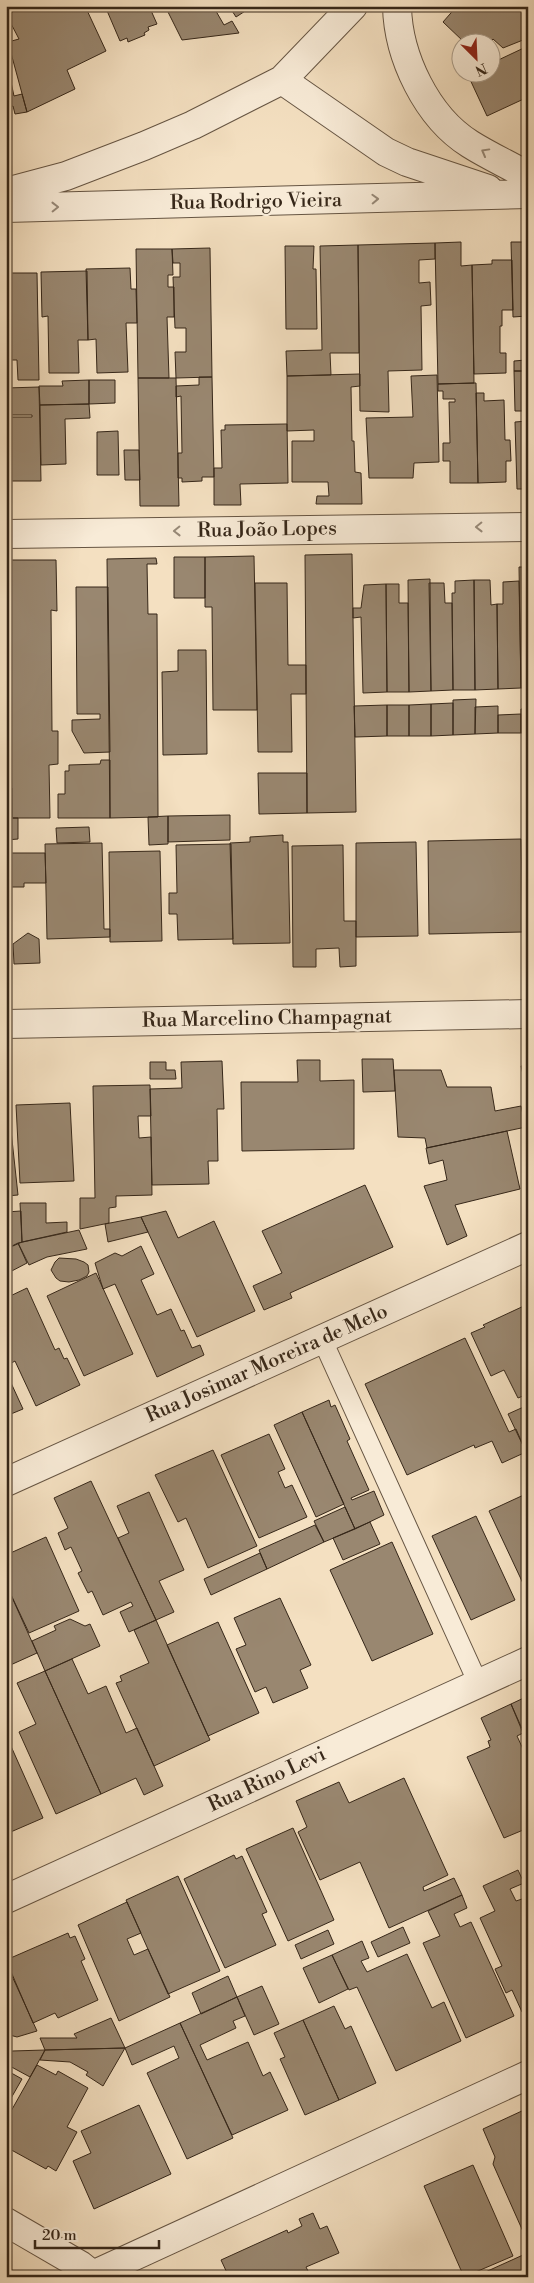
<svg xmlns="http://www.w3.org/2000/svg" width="534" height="2283" font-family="'Libre Bodoni',serif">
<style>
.green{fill:#d4c1a4;stroke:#85745e}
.building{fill:#998770;stroke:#362719}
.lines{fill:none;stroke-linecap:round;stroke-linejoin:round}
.lane-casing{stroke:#665543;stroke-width:21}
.street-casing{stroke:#665543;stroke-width:30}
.lane{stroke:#f8ebd7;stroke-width:19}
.street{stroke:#f8ebd7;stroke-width:28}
.oneway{stroke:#978978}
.labels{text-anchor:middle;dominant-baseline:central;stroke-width:4.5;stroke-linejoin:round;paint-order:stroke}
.street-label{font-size:20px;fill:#362719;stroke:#f8ebd7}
</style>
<rect width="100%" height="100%" fill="#f4e0c1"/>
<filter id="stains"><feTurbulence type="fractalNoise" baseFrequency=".004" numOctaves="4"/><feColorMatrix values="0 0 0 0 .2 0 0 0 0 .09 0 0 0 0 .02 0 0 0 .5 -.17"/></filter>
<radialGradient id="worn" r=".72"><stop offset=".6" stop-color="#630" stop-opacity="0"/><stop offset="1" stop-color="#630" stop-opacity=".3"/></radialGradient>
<!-- green -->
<path class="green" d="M521,1066H528V1096Z"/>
<!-- building -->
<path class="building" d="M6,6H85L106,51L67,70L75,89L27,112L8,42L19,39L6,14Z
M105,6H149L157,24L148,27L149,30L144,33L145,35L128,42L127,38L120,41Z
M165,6H213L224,25L232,21L239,33L182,40Z
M229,6H253L236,17Z
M457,6H523L528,10V38L503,48L493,39L490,42H464L443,22Z
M528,46V97L487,116L467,73L492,72V63Z
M6,59L14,96L22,94L27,112L15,114L13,106L6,108Z
M461,242V266L472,265L474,383L438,384L435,243Z
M511,242H528V371H514V361L526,360L525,341H528L527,316L513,317Z
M435,243V259L419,260V283L430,282L431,305L421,306L422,370L388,371L389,412L360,411L358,245Z
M358,245L359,353H330L331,375L287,376L286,351L322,350L320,246Z
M285,246H314L313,269H316L317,329H286Z
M210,248L212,377L176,378L175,352H186V328H175L173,277H180V263H173L172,249Z
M136,249H172L173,275H168V287H174V317H167L169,378H138Z
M492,260H512L513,310H502V326H500V353H506V373L474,374L472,265L492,264Z
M130,268L131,289H136L137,323H126L128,372L97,373L96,339L88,340L86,269Z
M87,271L88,340H78L79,373H49L48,316L42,317L41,272Z
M6,273H37L39,380H18L17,360H8Z
M514,371H528V411H515Z
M360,374V386L351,387L352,441H354L355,472L361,473L362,504H316L317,496H329L328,482H292V441H314V430L287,431V376Z
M437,375L439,462L414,463L413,478H369L366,418L413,417L411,376Z
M199,377H212L214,477H202V481L182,482V478H178V453H182L181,396L176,397V386L199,385Z
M138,378H176L179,506H140Z
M89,380H115V403L89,404Z
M89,380V404L40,405L39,386H63L62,381Z
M476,383L478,483H450V461H443V443H450L449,402H455V399H443V391H438V384Z
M39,387L41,481H11L10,417H32V415H6V388Z
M476,393H484V401L504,400L505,440H510L511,461H506V482L478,483Z
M89,404L90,418L65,419L66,464L41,465L40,405Z
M528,421V489H517L515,422Z
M287,424L288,483L240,484L241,505H214V468H222L221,430H225V425Z
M118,431L119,475H97V432Z
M124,450H139L140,480H125Z
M352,554L356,812L307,813L305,555Z
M254,556L257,710H213L212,607H205V557Z
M174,557H205V598H174Z
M156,558L157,564H147L148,614H157L158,817L110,818L107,559Z
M9,560H56L57,611L51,610L52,731H58V764L49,765L50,818H12Z
M519,567H528V688H521Z
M430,579L431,691L409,692L408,580Z
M474,580H490L491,605L497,604L498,689L475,690Z
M474,580L475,690H453L452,593H455V581Z
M519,581L521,688L498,689L497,604H503V582Z
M255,583H287L288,665H306V694H291L292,752H258Z
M429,583H444L445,603H452L453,690L431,691Z
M386,584H399V603H408L409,692H387Z
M386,584L387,692L363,693L361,617L353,618V608H361L364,585Z
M76,587H108L110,752L84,753L72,731V720L100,719V714H77Z
M178,650H206L207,754L163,755L162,672L178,671Z
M476,699L475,734L453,735V700Z
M453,703V735L431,736V704Z
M431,704V736H409V705Z
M387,705V736L355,737L354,706Z
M387,705H409V736H387Z
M498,706V733L475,734V707Z
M521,709H528V732L521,733Z
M521,714V733H498V715Z
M101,760H110V818H58V794H65V771H69V765L100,764Z
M258,773H307V813L259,814Z
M6,788H12V818H6Z
M230,815V840L168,842V816Z
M168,816V844L149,845L148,817Z
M6,818H18V839L6,840Z
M89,827L90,842L57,843L56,828Z
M283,835V842H288L290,943L233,944L230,843L250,842V837Z
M521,839L523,932L429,934L428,841Z
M416,842L418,936L356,937V843Z
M102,843L104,929H110V937L47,939L45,844Z
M231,844L233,939L178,940L177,914H169V893H177L176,845Z
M343,845L344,921H356V966L340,967L339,948L316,949V967H293L292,846Z
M160,851L162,941L110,942L109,852Z
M6,853H45L46,883H24V887H6Z
M28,933L39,939L40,963L14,964L13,944Z
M362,1059H393L395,1091L363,1092Z
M297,1060H320V1081L354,1080V1149L242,1151L241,1082H298Z
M222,1061L224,1109H217L218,1161H208L209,1184L152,1185L150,1089L182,1088L181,1062Z
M150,1062H166V1070H175L176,1079H150Z
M394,1070H441L447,1087H491L495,1111L521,1106L526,1127L427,1148L425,1138L398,1137Z
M150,1085L151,1116H138L139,1138L151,1137L152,1195L116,1196V1207L109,1208V1223L80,1229V1198H95L93,1086Z
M6,1103H8L18,1195L6,1196Z
M70,1103L74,1181L20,1183L16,1105Z
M507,1131L520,1189L455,1205L467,1236L447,1245L424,1186L447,1180L443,1160L429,1164L426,1148Z
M365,1185L393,1247L290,1293L292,1298L264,1310L253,1286L282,1273L262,1231Z
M20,1203H46V1223L67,1222V1232L22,1242Z
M21,1211L22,1242L6,1249V1212Z
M166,1211L178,1238L214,1221L255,1311L197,1337L141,1217Z
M141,1217L148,1232L108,1242L105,1224Z
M79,1230L87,1249L47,1257L29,1265L18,1243Z
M18,1243L27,1263L6,1274V1249Z
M141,1246L154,1274L141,1280L157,1315L171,1309L181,1331L184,1330L192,1348L200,1345L204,1355L157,1377L115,1284L103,1289L95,1263L115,1253L122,1256Z
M59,1258L76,1259L84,1262L88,1265L89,1272L87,1276L79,1280L69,1282L60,1281L56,1278L51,1270L55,1262Z
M96,1273L133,1354L84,1376L47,1296Z
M27,1288L55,1350L59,1348L64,1359L67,1358L80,1385L36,1406L15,1361L8,1365L6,1362V1298Z
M526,1305L528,1310V1394L518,1398L504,1370L491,1376L471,1333L485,1327L483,1325Z
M465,1338L509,1432L516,1429L526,1452L502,1463L492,1441L475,1448L474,1445L407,1475L365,1384Z
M6,1372L23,1409L6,1416Z
M329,1400L331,1407L335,1405L350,1439L347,1441L369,1490L351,1498L352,1500L374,1491L384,1515L355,1529L302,1412Z
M528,1405V1451L526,1452L508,1414Z
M302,1412L344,1504L316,1517L274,1425Z
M269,1434L285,1469L278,1472L285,1488L292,1485L307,1517L259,1538L221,1455Z
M213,1450L257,1546L208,1568L186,1518L178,1522L155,1475Z
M91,1481L156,1620L129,1632L120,1612L133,1606L131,1602L103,1615L92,1591L88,1593L78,1573L82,1571L71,1547L65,1550L58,1533L68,1528L54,1498Z
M149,1492L184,1570L159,1581L174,1612L156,1620L118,1538L129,1533L117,1506Z
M528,1493V1594L489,1511Z
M345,1507L355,1529L324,1542L314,1521Z
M476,1516L515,1600L471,1620L432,1536Z
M370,1522L380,1544L343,1560L333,1538Z
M315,1525L324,1542L267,1569L259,1550Z
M46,1537L79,1611L29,1633L6,1584V1555Z
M392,1542L433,1634L372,1661L330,1570Z
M260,1553L267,1569L211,1595L204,1579Z
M6,1584L37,1653L6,1667Z
M280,1598L311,1665L300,1670L308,1688L273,1703L266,1687L255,1692L236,1649L246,1645L234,1618Z
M70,1619L85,1626L90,1624L100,1646L45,1671L32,1641L56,1630L54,1626Z
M156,1620L210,1740L154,1766L116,1683L122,1681L120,1676L149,1663L134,1630Z
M218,1622L259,1713L208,1736L167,1645Z
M72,1659L88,1694L106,1686L126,1733L137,1728L163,1786L144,1795L136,1778L101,1794L45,1671Z
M45,1671L101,1794L56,1814L19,1732L36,1724L17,1683Z
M528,1696V1742L511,1704Z
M511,1704L523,1733L517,1736L528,1760V1828L504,1838L467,1757L490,1747L488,1741L491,1740L481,1718Z
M6,1735L43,1818L6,1834Z
M404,1778L448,1875L423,1887L424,1891L454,1878L462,1895L389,1928L360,1862L320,1880L298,1832L307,1827L296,1801L339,1782L349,1803Z
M293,1828L334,1920L288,1941L246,1849Z
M234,1855L236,1859L242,1856L267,1912L262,1914L276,1945L225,1968L184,1879Z
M518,1870L524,1883L510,1889L516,1901L528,1897V2009L522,2012L512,1990L506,1993L495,1969L502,1966L480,1918L495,1911L483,1886Z
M178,1876L220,1971L168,1994L126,1900Z
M462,1895L467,1908L454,1914L460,1927L471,1922L514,2016L466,2038L423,1943L440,1936L428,1911Z
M127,1902L141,1933L127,1939L134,1955L148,1949L170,1997L119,2021L78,1925Z
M403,1927L410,1943L378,1957L371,1942Z
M328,1930L334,1944L301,1959L295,1945Z
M68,1933L70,1938L75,1936L85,1959L81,1961L98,2000L58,2018L55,2013L33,2023L6,1960Z
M362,1941L369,1958L361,1961L367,1972L407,1954L432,2008L444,2002L461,2041L396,2071L357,1987L349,1990L332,1955Z
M332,1955L348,1989L319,2003L303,1968Z
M7,1965L37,2031L17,2037L6,2034Z
M228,1976L237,1997L201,2014L192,1993Z
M262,1986L279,2024L254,2035L237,1997Z
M237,1997L245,2016L233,2021L236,2028L200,2045L207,2060L248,2042L263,2076L270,2072L288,2110L232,2135L180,2023Z
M334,2006L345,2029L351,2026L376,2083L339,2100L303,2020Z
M111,2018L125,2048L45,2050L40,2038H77L74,2034Z
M303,2020L339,2100L305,2115L280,2059L285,2057L274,2033Z
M180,2023L233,2138L187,2159L147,2073L179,2058L174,2046L132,2065L125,2048Z
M125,2048L103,2086L86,2075L88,2072L70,2062L40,2060L45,2050Z
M45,2050L30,2077L6,2064L12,2051Z
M37,2065L56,2075L58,2071L88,2088L67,2127L77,2132L56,2171L48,2166L46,2169L6,2147V2120Z
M6,2070L22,2079L6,2107Z
M139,2105L171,2174L94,2209L73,2161L91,2153L81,2131Z
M524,2110L528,2118V2237L525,2236L493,2164L495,2157L483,2129Z
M473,2165L513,2256L464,2277L424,2186Z
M313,2213L320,2229L327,2226L339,2253L306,2267L311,2277H229L221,2260L287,2230L288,2233L302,2226L299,2219Z
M523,2255L528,2265V2277H482L481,2274Z"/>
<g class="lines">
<!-- lane casing -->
<g class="lane-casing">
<path id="lane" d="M322,1339L478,1683"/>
</g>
<!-- street casing -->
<g class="street-casing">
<path id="street" d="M397,6C398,57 427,117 470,144C489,156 509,165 528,176
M282,80L386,152L407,162L488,189
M6,192L66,176L144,146L193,125L282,80L353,6
M6,208L528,194
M6,534L528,527
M6,1024L528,1014
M6,1482L528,1246
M6,1899L528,1661
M6,2222L80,2265L95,2277
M93,2275L528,2075"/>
</g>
<!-- lane -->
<use href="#lane" class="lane"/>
<!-- street -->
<use href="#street" class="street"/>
</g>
<!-- one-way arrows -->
<defs><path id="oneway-chevron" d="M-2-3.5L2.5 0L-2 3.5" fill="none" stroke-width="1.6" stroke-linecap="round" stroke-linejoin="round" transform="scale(1.25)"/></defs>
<g class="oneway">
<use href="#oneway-chevron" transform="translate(485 152) rotate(-151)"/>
<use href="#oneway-chevron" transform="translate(375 199) rotate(-2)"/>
<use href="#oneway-chevron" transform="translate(55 207) rotate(-1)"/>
<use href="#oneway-chevron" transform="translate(479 527) rotate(179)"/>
<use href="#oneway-chevron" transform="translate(177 531) rotate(179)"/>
</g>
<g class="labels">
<!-- street labels -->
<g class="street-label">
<text transform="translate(256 202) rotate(-1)">Rua Rodrigo Vieira</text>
<text transform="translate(267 530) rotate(-1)">Rua João Lopes</text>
<text transform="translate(267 1019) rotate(-1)">Rua Marcelino Champagnat</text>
<text transform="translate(267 1364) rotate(-24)">Rua Josimar Moreira de Melo</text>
<text transform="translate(267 1780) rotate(-25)">Rua Rino Levi</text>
</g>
</g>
<!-- margin -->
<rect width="534" height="2283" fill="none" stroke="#f4e0c1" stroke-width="25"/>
<rect x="8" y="8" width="519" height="2268" fill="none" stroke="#362719" stroke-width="2.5"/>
<rect x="12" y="12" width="509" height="2258" fill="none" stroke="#362719"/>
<!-- north arrow -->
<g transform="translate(476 58) rotate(156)"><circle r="24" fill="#f8ebd7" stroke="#aa9d8b"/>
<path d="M0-4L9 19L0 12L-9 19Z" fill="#8f2418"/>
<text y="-8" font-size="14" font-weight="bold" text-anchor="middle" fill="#362719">N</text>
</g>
<!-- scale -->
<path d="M35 2240v8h124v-8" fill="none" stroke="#362719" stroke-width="2.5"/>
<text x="42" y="2240" font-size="15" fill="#362719" stroke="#f8ebd7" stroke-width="4" paint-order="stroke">20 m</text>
<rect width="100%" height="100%" filter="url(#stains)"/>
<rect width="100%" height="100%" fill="url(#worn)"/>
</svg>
